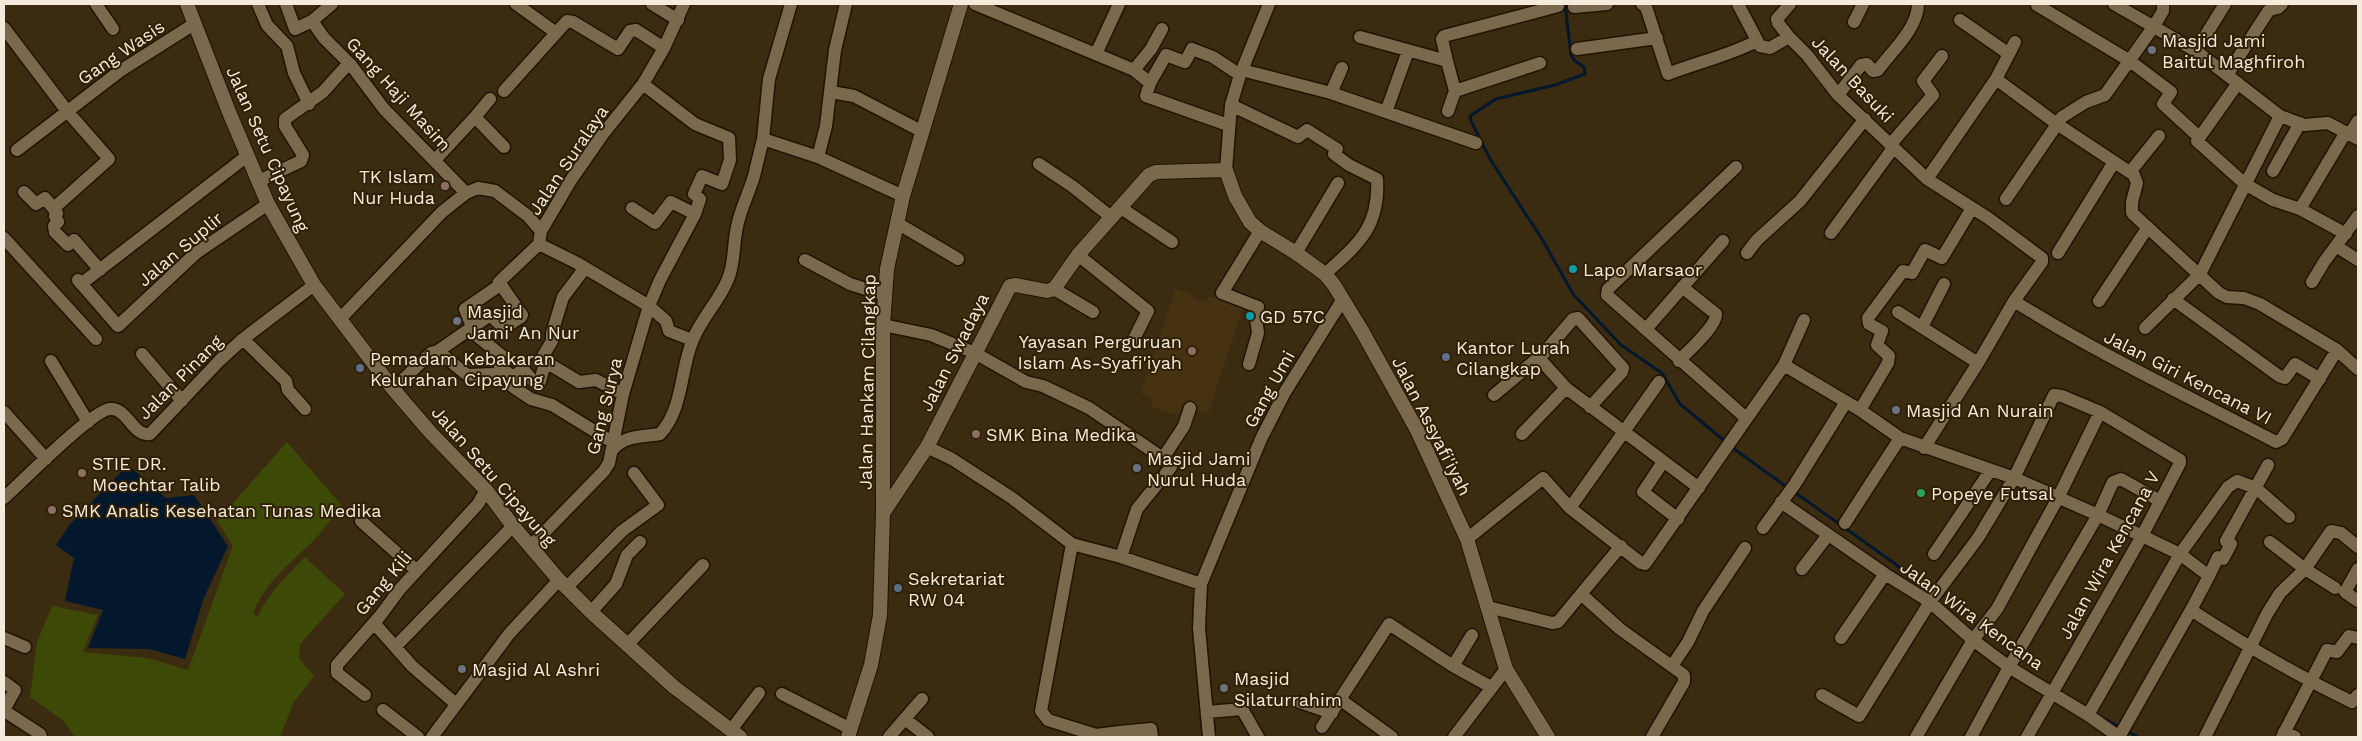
<svg xmlns="http://www.w3.org/2000/svg" width="2362" height="741" font-family="'Work Sans',sans-serif">
<style>
.built{fill:#463210}
.green{fill:#3d4907}
.water{fill:#03182d}
.lines{fill:none;stroke-linecap:round;stroke-linejoin:round}
.stream{stroke:#03182d;stroke-width:3}
.minor-casing{stroke:#211300;stroke-width:15}
.tertiary-casing{stroke:#211300;stroke-width:16}
.minor{stroke:#7a694d;stroke-width:12}
.tertiary{stroke:#7a694d;stroke-width:14}
.worship-dot{fill:#6b7280;stroke:#302106;stroke-width:2}
.education-dot{fill:#8d6e63;stroke:#302106;stroke-width:2}
.culture-dot{fill:#0f9aa8;stroke:#302106;stroke-width:2}
.service-dot{fill:#5c6f8a;stroke:#302106;stroke-width:2}
.leisure-dot{fill:#2e9e5b;stroke:#302106;stroke-width:2}
.labels{text-anchor:middle;dominant-baseline:central;stroke-width:4;stroke-linejoin:round;paint-order:stroke}
.poi-label{font-size:18px;fill:#f5ebdc;stroke:#302106;text-anchor:start}
.street-label{font-size:18px;fill:#f5ebdc;stroke:#302106}
</style>
<rect width="100%" height="100%" fill="#3a2b11"/>
<!-- built -->
<path class="built" d="M1176,289L1193,294L1192,298L1206,303L1209,296L1243,308L1208,414L1182,405L1178,416L1150,406L1153,398L1141,394Z"/>
<!-- green -->
<path class="green" d="M287,442L342,506C334,516 326,526 318,536C294,561 265,581 253,614L257,617C268,594 287,575 305,557L345,594L300,644L299,658L314,676L294,702L280,737H75L64,721L30,697L37,642L52,606L98,615L83,652L148,658L188,670L233,546L217,521Z"/>
<!-- water -->
<path class="water" d="M128,465L166,498L194,495L228,546L204,598L185,659L149,649L88,648L103,610L65,601L74,558L56,545L70,524Z"/>
<g class="lines">
<!-- stream -->
<path class="stream" d="M1565,4L1571,55L1574,60L1584,67L1585,74L1555,85L1496,99L1470,116L1471,121L1490,159L1542,239L1573,294L1621,345L1662,373L1680,404L1726,442
M1730,446L1788,488
M1793,491L1894,563L1932,596
M2101,717L2120,727
M2125,730L2138,737"/>
<!-- minor casing -->
<g class="minor-casing">
<path id="minor" d="M96,4L113,29
M258,4L267,25L287,46L294,73L309,104
M286,4L295,29L312,21L324,38L351,65L384,109L466,193
M516,4L555,32
M652,4L678,20
M684,4L664,48L643,84L603,134L571,180L541,231L539,244L577,263L649,306L666,321L669,331L692,340
M791,4L769,79L763,139L818,157L903,196
M975,4L1134,70L1150,83
M1642,4L1646,7L1668,74C1698,62 1728,56 1757,41
M1738,4L1760,46L1770,48L1789,37L1807,55L1838,95L1927,179L1988,218L2042,258V262L2014,301L1978,363L1924,448
M2114,4L2196,51L2280,116L2304,125L2328,123L2358,139
M2037,5L2130,61L2171,92L2163,104L2199,137
M1574,7L1607,4
M1960,20L2009,54L1996,79
M312,21L332,4
M1854,22L1863,4
M4,28L67,111L109,159L54,208
M1360,37L1447,61L1442,39L1444,36L1558,6
M1789,37L1778,23L1777,19L1790,4
M1577,49L1657,38
M2196,51L2225,4
M1096,54L1119,4
M2009,54L2015,42
M1447,61L1455,91L1540,63
M1134,70L1151,49L1162,29
M1242,70L1331,93L1476,143
M2227,75L2269,10L2278,8L2282,4
M2238,83L2197,141L2245,184L2273,200L2300,209L2346,234
M504,91L567,21L573,22L618,49L630,31L636,30L664,48
M831,92L854,96L923,132
M1331,93L1342,68
M1838,95L1861,65L1867,64L1873,71L1878,70C1892,51 1918,28 1918,4
M1231,105L1298,137L1307,130L1337,149L1334,154L1349,165L1377,179C1380,228 1357,245 1325,274
M1448,111L1455,91
M1386,112L1408,51
M475,117L490,99
M1228,125L1146,96L1150,83L1166,55L1185,62L1192,49L1213,57L1240,75
M2350,134L2358,121
M1890,145L1933,95L1923,81L1942,56
M17,150L120,71L194,24
M818,157L826,126L835,50L846,4
M435,160L475,117L504,147
M1039,164L1072,186L1111,217
M1736,167L1608,289L1607,295L1746,418
M1226,170L1231,105L1240,75L1269,4
M2273,171L2300,123
M2130,172L2159,136
M1927,179L1996,79L2057,124L2134,175L2137,183L2132,202V213L2219,293L2227,297L2244,298L2260,304L2337,350L2358,369
M259,181L301,161L303,155L285,126V119L323,92L349,63
M24,192L36,204L45,198L57,213L55,216L58,222L54,226L55,232L68,245L74,240L100,270
M2006,199L2062,117L2086,102L2105,95L2154,26L2163,11V4
M632,208L655,223L671,202L695,214
M1121,208L1172,242
M2300,209L2346,132
M897,223L958,259
M1831,233L1894,147
M4,238L96,339
M2336,246L2358,260
M1296,253L1338,183
M1747,253L1757,240L1800,201L1865,119
M2058,253L2114,162
M1078,255L1148,311L1132,343
M805,260L850,284L885,295
M78,280L118,326L196,253L268,204
M2312,282L2324,262L2358,216
M81,284L247,156
M500,285L465,309L471,324L470,330L502,356L500,368L514,377L523,369L532,380L540,381L544,367L543,356L552,341V333L563,297L585,268
M1054,289L1093,312
M2173,299L2279,376L2285,378L2295,364L2320,379
M2014,301C2098,354 2188,396 2276,442L2282,439L2337,350
M2099,301L2148,227
M1898,312L1978,363
M340,319L442,212L466,193L478,188L495,191L528,216L541,231
M883,325L931,335L975,353L1026,382L1043,386L1089,408L1170,463L1171,467L1137,509L1121,557
M1922,327L1944,284
M2145,328L2200,274L2280,116
M1646,329L1723,241
M243,339L286,381L288,390L305,409
M438,351L467,375L494,374L531,399L552,405L614,443
M142,354L182,401
M1538,357L1566,388L1699,488
M51,361L88,422
M1679,361C1688,351 1717,326 1716,314L1682,287
M1249,364L1258,333L1256,318L1258,307L1222,293L1260,231
M551,365L579,382L596,380L623,394
M1784,365L1804,320
M393,389L431,353L438,351L490,315L504,328L521,317L522,315L499,282L539,244
M1494,395L1544,353L1573,319L1578,318L1623,368L1622,372L1590,407
M1860,410L1888,363L1889,356L1877,345L1882,331L1869,324L1868,318L1903,271L1912,273L1925,250L1942,258L1972,208
M4,412L46,459
M1522,434L1566,388
M927,447L952,459L1012,498L1072,544L1121,557L1201,584
M613,449C625,435 643,437 660,434C683,409 680,372 692,342C700,319 719,302 728,279C735,263 733,244 737,227C740,210 749,193 754,176C757,164 760,151 763,139
M1163,458L1184,426L1190,408
M1663,462L1643,492L1678,519
M4,498C21,483 92,410 110,409C127,407 133,437 150,434L220,360L243,339L314,285
M1781,502L1885,574L1930,602L1973,640L2009,667L2088,715L2119,737
M1570,508L1659,382
M361,521L416,570
M1845,523L1900,438
M1763,528L1795,484L1846,402
M1467,539L1543,478L1570,508L1641,563L1645,564L1784,365L1860,410L1900,438L2014,478L2098,515L2180,554L2209,576L2191,610C2243,644 2296,675 2352,702L2358,695
M2270,542L2305,569L2335,588
M1072,544L1041,711L1048,720L1096,735L1120,732V737
M531,546L604,471L609,463L623,394L649,306L660,280L695,214L700,199L694,194L702,176L722,184L730,160L729,138L695,124L643,84
M1934,554L1990,471
M1802,569L1828,535
M2358,569L2345,592L2358,601
M2209,576L2218,557L2223,559L2231,544L2226,541L2268,465
M567,587L622,531L658,505L634,473
M1581,594L1621,546
M1488,607L1552,623L1558,622L1581,594L1620,629L1684,675V682L1652,737
M591,612L616,584L627,555L640,542
M374,623L412,666L456,704
M4,638L25,647
M1841,638L1885,574
M628,644L703,565
M396,646L513,526
M1453,666L1472,635
M1672,666L1688,642L1703,611L1745,548
M4,682L15,690L5,708L6,712L40,734L41,737
M782,694L851,729
M365,695L337,673V665L380,616L400,589L478,504L486,490
M1822,695L1859,716L1930,602L1978,538L2014,478L2054,395L2062,396L2100,412
M1341,700L1392,737
M1300,702L1332,713
M383,710L418,737
M1208,712L1242,709L1258,737
M2088,715L2180,554L2228,487L2237,481L2256,488L2289,517
M905,719L928,737
M1322,727L1389,624L1453,666L1491,687
M731,730L759,693
M1120,732L1151,729L1152,737
M2284,732L2295,737
M432,737L509,634L559,580
M889,737L922,699
M1209,737L1199,628L1201,584L1261,439L1285,392L1343,299
M1454,737L1506,669
M1916,737L1973,640L1997,609L2058,498L2100,412L2180,460V463L2142,536L2027,737
M1971,737L2009,667L2098,515L2113,482L2121,479L2160,501
M2119,737L2191,610
M2205,737L2267,614L2280,593L2305,569L2331,531L2341,533L2358,547
M2282,737L2327,650L2337,652L2349,636L2358,638"/>
</g>
<!-- tertiary casing -->
<g class="tertiary-casing">
<path id="tertiary" d="M187,4L229,112L268,204L314,285L393,389L430,432L486,490L513,526L559,580L591,612L674,687L740,737
M883,513L927,447L1010,286L1016,285L1047,291L1054,289L1078,255L1149,175L1156,172L1226,170L1235,196L1250,222L1260,231L1296,253L1325,274L1334,285L1362,331L1417,430L1467,539L1506,669L1548,737
M848,737L871,665L880,615L883,513V325L887,269L903,196L961,4"/>
</g>
<!-- minor -->
<use href="#minor" class="minor"/>
<!-- tertiary -->
<use href="#tertiary" class="tertiary"/>
</g>
<!-- markers -->
<g class="worship-dot">
<circle cx="2152" cy="50" r="5"/>
<circle cx="457" cy="321" r="5"/>
<circle cx="1896" cy="410" r="5"/>
<circle cx="1137" cy="468" r="5"/>
<circle cx="462" cy="669" r="5"/>
<circle cx="1224" cy="688" r="5"/>
</g>
<g class="education-dot">
<circle cx="445" cy="186" r="5"/>
<circle cx="1192" cy="351" r="5"/>
<circle cx="976" cy="434" r="5"/>
<circle cx="82" cy="473" r="5"/>
<circle cx="52" cy="510" r="5"/>
</g>
<g class="culture-dot">
<circle cx="1573" cy="269" r="5"/>
<circle cx="1250" cy="316" r="5"/>
</g>
<g class="service-dot">
<circle cx="1446" cy="357" r="5"/>
<circle cx="360" cy="368" r="5"/>
<circle cx="898" cy="588" r="5"/>
</g>
<circle class="leisure-dot" cx="1921" cy="493" r="5"/>
<g class="labels">
<!-- poi labels -->
<g class="poi-label">
<text x="2162" y="40">Masjid Jami<tspan x="2162" dy="21">Baitul Maghfiroh</tspan></text>
<text x="435" y="176" text-anchor="end">TK Islam<tspan x="435" dy="21">Nur Huda</tspan></text>
<text x="1583" y="269">Lapo Marsaor</text>
<text x="467" y="311">Masjid<tspan x="467" dy="21">Jami' An Nur</tspan></text>
<text x="1260" y="316">GD 57C</text>
<text x="1182" y="341" text-anchor="end">Yayasan Perguruan<tspan x="1182" dy="21">Islam As-Syafi'iyah</tspan></text>
<text x="1456" y="347">Kantor Lurah<tspan x="1456" dy="21">Cilangkap</tspan></text>
<text x="370" y="358">Pemadam Kebakaran<tspan x="370" dy="21">Kelurahan Cipayung</tspan></text>
<text x="1906" y="410">Masjid An Nurain</text>
<text x="986" y="434">SMK Bina Medika</text>
<text x="1147" y="458">Masjid Jami<tspan x="1147" dy="21">Nurul Huda</tspan></text>
<text x="92" y="463">STIE DR.<tspan x="92" dy="21">Moechtar Talib</tspan></text>
<text x="1931" y="493">Popeye Futsal</text>
<text x="62" y="510">SMK Analis Kesehatan Tunas Medika</text>
<text x="908" y="578">Sekretariat<tspan x="908" dy="21">RW 04</tspan></text>
<text x="472" y="669">Masjid Al Ashri</text>
<text x="1234" y="678">Masjid<tspan x="1234" dy="21">Silaturrahim</tspan></text>
</g>
<!-- street labels -->
<g class="street-label">
<text transform="translate(121 52) rotate(-34)">Gang Wasis</text>
<text transform="translate(1853 79) rotate(47)">Jalan Basuki</text>
<text transform="translate(399 94) rotate(48)">Gang Haji Masim</text>
<text transform="translate(268 149) rotate(66)">Jalan Setu Cipayung</text>
<text transform="translate(568 160) rotate(-56)">Jalan Suralaya</text>
<text transform="translate(180 249) rotate(-40)">Jalan Suplir</text>
<text transform="translate(954 352) rotate(-63)">Jalan Swadaya</text>
<text transform="translate(180 377) rotate(-45)">Jalan Pinang</text>
<text transform="translate(2188 377) rotate(27)">Jalan Giri Kencana VI</text>
<text transform="translate(867 382) rotate(-89)">Jalan Hankam Cilangkap</text>
<text transform="translate(1269 389) rotate(-61)">Gang Umi</text>
<text transform="translate(604 406) rotate(-76)">Gang Surya</text>
<text transform="translate(1432 426) rotate(63)">Jalan Assyafi'iyah</text>
<text transform="translate(494 476) rotate(49)">Jalan Setu Cipayung</text>
<text transform="translate(2109 555) rotate(-61)">Jalan Wira Kencana V</text>
<text transform="translate(383 583) rotate(-50)">Gang Kili</text>
<text transform="translate(1972 615) rotate(36)">Jalan Wira Kencana</text>
</g>
</g>
<!-- border -->
<rect width="2362" height="741" fill="none" stroke="#f5ebdc" stroke-width="10"/>
</svg>
